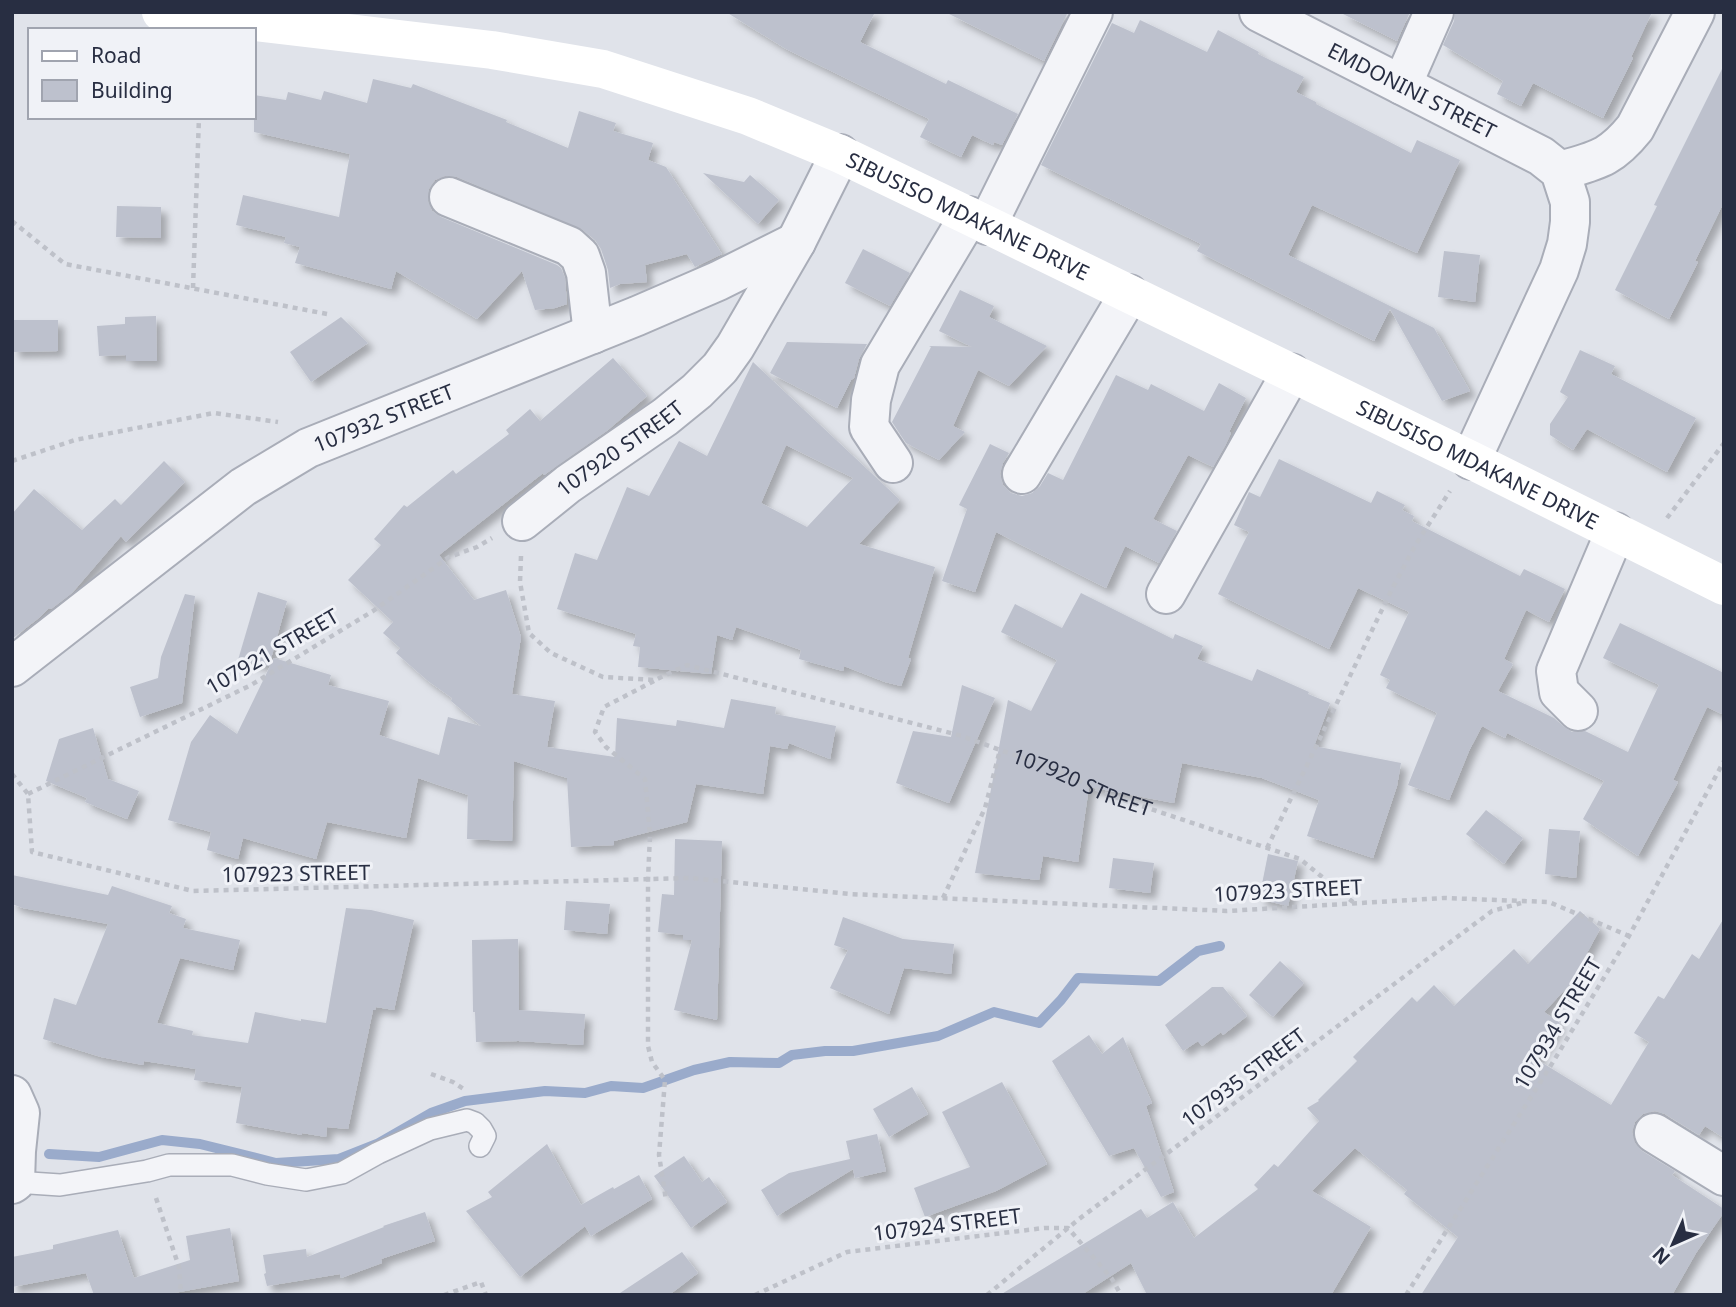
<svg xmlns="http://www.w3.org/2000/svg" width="1736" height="1307" font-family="'Noto Sans',sans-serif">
<defs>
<filter id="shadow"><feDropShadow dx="6" dy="6" stdDeviation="3.5" flood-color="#0004"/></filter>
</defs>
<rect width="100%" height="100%" fill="#e0e3ea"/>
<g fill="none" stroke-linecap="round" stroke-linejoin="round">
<!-- stream -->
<polyline stroke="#9aabcb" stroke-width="10" points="49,1154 99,1157 162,1140 200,1144 276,1163 339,1159 377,1144 431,1113 465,1101 545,1091 585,1093 611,1086 643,1088 694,1070 730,1062 779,1063 792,1055 825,1051 853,1051 938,1036 994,1012 1039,1023 1061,1000 1078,978 1159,981 1198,951 1220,946"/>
</g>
<!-- building -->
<g fill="#bdc1cd" fill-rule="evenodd" filter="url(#shadow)">
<polygon points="726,12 875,12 860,42 946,84 948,80 1018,114 1002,145 994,142 993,145 972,135 961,157 920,137 929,119 786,49"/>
<polygon points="945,12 1068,12 1044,61"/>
<polygon points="1339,12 1410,12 1397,41"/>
<polygon points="1455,12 1652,12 1631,57 1633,58 1603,118 1533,83 1521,106 1497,94 1503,81 1443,45 1454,21"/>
<polygon points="1140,20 1207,52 1218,30 1259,52 1258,54 1304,77 1296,92 1316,102 1316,104 1411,153 1417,140 1460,160 1417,253 1312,205 1288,255 1434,328 1470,391 1442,401 1390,309 1374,341 1197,251 1201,244 1041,165 1112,23 1134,33"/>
<polygon points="1724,65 1724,202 1695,261 1698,262 1669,319 1615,290 1657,206 1654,205"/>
<polygon points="373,79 411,88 413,84 507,120 506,122 568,148 579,111 616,123 613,131 653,143 648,160 666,167 722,254 695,267 687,254 645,265 647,282 620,284 610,288 608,270 601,249 595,240 583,230 457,177 445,176 435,180 429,189 428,201 432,211 441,217 557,265 561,268 565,278 567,304 555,308 535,310 522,271 477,319 396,271 391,289 295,263 300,247 284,243 286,237 236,225 243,195 339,217 350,154 254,132 254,95 286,100 288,92 321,100 324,91 367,103"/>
<polygon points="703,173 744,182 750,175 779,200 758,224"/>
<polygon points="117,206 161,207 161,238 116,237"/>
<polygon points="863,249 910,273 890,306 845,283"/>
<polygon points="1444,251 1480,255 1475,302 1438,297"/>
<polygon points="960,290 994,306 989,317 1047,346 1009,386 978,370 953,426 965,432 939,460 906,443 892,422 931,347 929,346 972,347 939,331"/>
<polygon points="156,316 157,361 126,361 126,355 99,356 97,326 125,324 125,317"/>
<polygon points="341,317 368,343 311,382 290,352"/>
<polygon points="12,320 58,320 58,351 13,352"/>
<polygon points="787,342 867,344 859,359 854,378 851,380 837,408 770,373"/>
<polygon points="1580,350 1615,366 1611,374 1696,418 1667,472 1587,429 1573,450 1550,435 1550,424 1568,397 1560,392"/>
<polygon points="613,358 647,396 608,430 544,475 543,473 439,555 474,600 506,590 521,637 512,694 555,701 547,747 615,757 617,718 676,726 677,720 724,728 731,699 776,707 775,714 836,726 830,759 789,743 787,749 770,746 763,794 696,784 687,822 614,841 614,845 571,847 567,778 514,761 512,841 467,839 468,795 418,778 406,838 327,822 316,859 243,838 238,859 207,850 211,832 168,820 191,742 210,715 237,734 274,658 331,675 328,685 389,701 379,735 439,755 448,717 481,726 451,701 452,698 428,681 396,653 400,648 383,633 393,622 348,580 381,545 374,539 404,505 407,507 453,470 456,474 509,434 506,430 530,409 540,421"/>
<path d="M753,362L900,500L859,544L935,567L908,658L911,659L901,686L885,682L844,666L843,671L799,659L801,650L736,627L732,640L717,635L711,674L638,667L640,647L633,646L636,634L557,609L575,553L597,560L627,487L649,496L679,441L707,456ZM786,445L853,478L807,527L761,503Z"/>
<polygon points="1116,375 1148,390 1151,384 1204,411 1219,383 1246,398 1229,432 1231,433 1225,446 1213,467 1188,455 1153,519 1177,531 1159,563 1125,546 1106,588 996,532 975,592 942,581 967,509 959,505 990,444 1009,453 1003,463 1000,474 1003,485 1011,493 1022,496 1032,493 1040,486 1048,473 1063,480"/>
<polygon points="1279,459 1371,503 1377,491 1405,505 1402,510 1414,516 1412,521 1520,576 1524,569 1565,589 1549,622 1526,610 1504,659 1513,664 1498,691 1554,718 1563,726 1572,732 1585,731 1628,752 1659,685 1603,658 1620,623 1724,673 1724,715 1707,707 1673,780 1678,782 1638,856 1583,819 1604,781 1507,733 1505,738 1482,726 1469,751 1449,800 1408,785 1437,713 1386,688 1390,680 1380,675 1409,612 1358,588 1329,649 1218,594 1249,532 1234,525 1249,492 1260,497"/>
<polygon points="164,461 185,482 126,542 121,536 72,593 51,609 49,608 40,617 12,639 12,514 34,489 82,530 115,499 121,505"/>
<polygon points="258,592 287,601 269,666 238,660"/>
<polygon points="1081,593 1173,639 1175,634 1203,646 1197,659 1252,681 1257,669 1309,692 1308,694 1330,703 1314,746 1401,763 1397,786 1373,858 1307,836 1319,800 1262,778 1182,763 1174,803 1089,787 1078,862 1043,856 1039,880 975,873 1008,700 1031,711 1057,660 1001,632 1015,604 1062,628"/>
<polygon points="185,594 195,596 182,703 140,717 130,687 158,678 161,657"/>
<polygon points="962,685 995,698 949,803 896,783 913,731 951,737"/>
<polygon points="93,728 108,779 139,791 127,819 85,802 87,798 46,781 59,739"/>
<polygon points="1486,810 1523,838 1504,864 1466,834"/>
<polygon points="1549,829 1580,831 1576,878 1545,874"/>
<polygon points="675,839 722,841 717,1020 674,1010 692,940 683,940 683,935 658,932 662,894 674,895"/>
<polygon points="1268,854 1298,861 1288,906 1259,899"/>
<polygon points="1113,858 1154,863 1150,893 1109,888"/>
<polygon points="12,875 108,895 112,886 172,906 169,913 186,919 183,928 240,940 233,970 180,958 157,1023 193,1031 192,1035 248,1043 255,1012 301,1021 301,1019 326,1023 346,908 371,910 414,920 394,1010 376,1007 375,1010 373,1010 348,1129 327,1127 326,1137 302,1133 302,1135 236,1123 242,1087 194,1080 196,1069 144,1061 143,1065 101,1057 43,1039 54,998 76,1005 108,924 23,908 12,904"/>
<polygon points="566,901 610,904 607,934 564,930"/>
<polygon points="1580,911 1600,929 1581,964 1586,967 1544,1012 1560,1023 1536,1059 1611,1105 1649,1042 1634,1033 1658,996 1664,999 1692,954 1699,959 1724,918 1724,1138 1705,1126 1699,1135 1665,1114 1655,1111 1643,1114 1635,1122 1632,1132 1635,1143 1642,1151 1675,1171 1672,1175 1724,1209 1724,1212 1696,1253 1672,1295 1421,1295 1458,1237 1404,1194 1407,1190 1355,1148 1312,1191 1371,1227 1331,1295 1147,1295 1131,1263 1081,1295 1000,1295 1141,1209 1147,1218 1173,1202 1194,1238 1258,1189 1254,1185 1274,1164 1278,1167 1319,1121 1307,1108 1319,1101 1318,1100 1357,1061 1353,1057 1412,997 1417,1002 1434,985 1454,1006 1514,949 1528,964"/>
<polygon points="843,917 903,939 954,944 951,974 904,968 889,1014 830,988 848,950 834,945"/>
<polygon points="518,939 519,1010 585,1014 583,1045 518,1041 476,1042 475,1012 473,1012 472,940"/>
<polygon points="1280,961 1304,983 1273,1017 1249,995"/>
<polygon points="1212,987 1223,987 1247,1016 1223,1035 1221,1032 1202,1046 1198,1041 1183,1051 1165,1025"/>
<polygon points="1089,1035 1102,1054 1123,1037 1152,1103 1146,1106 1174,1192 1161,1197 1134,1148 1109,1156 1052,1061"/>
<polygon points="1002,1082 1047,1164 996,1191 925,1217 914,1188 970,1167 942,1112"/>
<polygon points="912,1087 928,1114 889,1137 873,1109"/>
<polygon points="877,1134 886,1171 855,1178 853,1169 777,1216 761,1190 789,1173 850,1159 846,1141"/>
<polygon points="547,1144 581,1205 613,1187 614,1189 639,1175 652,1199 591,1236 585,1226 520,1277 466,1211 492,1197 488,1192"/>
<polygon points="684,1156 702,1182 709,1177 727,1202 691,1228 654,1176"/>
<polygon points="425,1212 435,1241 381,1259 382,1263 341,1278 340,1274 267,1286 264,1274 266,1273 263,1255 306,1249 307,1257 384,1227 383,1226"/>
<polygon points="230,1228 239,1281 163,1295 94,1295 86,1273 12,1287 12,1257 53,1249 53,1245 118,1230 134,1278 190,1260 186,1236"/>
<polygon points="682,1252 698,1273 669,1295 617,1295"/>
</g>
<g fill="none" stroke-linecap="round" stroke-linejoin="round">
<!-- lane casing -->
<g stroke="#a9adb8" stroke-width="24">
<polyline id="lane" points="15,1182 60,1185 147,1171 169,1165 232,1165 267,1174 306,1180 342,1173 378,1153 430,1129 467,1120 475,1123 481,1129 485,1136 480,1146"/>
</g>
<!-- street casing -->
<g stroke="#a9adb8" stroke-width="42">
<g id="street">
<path id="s2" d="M1259,12L1541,156L1560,171L1570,202V222L1567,244L1559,270L1471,460"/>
<polyline points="1402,85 1434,12"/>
<path d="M1560,171C1597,160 1610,159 1635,128L1695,12"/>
<polyline points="449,197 569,246 580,256 586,273 593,334"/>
<polyline points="987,225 1093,12"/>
<polyline points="893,463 869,427 871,400 880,365 969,216"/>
<polyline points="1022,474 1129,294"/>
<path id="s3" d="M522,521L568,484L665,417L697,391L720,368L735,347L796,242L840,154"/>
<polyline points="1166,594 1291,373"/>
<path id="s4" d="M12,667L243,487L308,448L637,316L718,281L796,242"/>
<polyline points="1578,711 1559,692 1556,671 1615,532"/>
<polyline points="12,1095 20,1113 16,1151 15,1182 12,1184"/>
<polyline points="1654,1133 1724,1176"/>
</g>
</g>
<!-- path -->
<g stroke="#bec1c9" stroke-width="4.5" stroke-dasharray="5 5" stroke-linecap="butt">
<polyline points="12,221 65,264 327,314"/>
<polyline points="193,288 199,117"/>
<polyline points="12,461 75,440 214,413 278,422"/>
<polyline points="1667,518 1724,443"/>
<path id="s1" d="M521,556L520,582L529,633L551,653L603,677L655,680L687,665L962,736L1000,750L1052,768L1109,795L1300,859L1353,902"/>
<polyline points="654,681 604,707 595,732 606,747 645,779 650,835 648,880 648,1046 652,1062 665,1080 659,1155 666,1200"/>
<polyline points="12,774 28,794 32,852 193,891 691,878 849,894 1227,911 1444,898 1549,902 1629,936"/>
<polyline points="28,794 251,685 373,611 449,557 477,547 492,538"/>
<polyline points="1267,848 1391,591 1416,544 1450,491"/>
<polyline points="943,898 985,808 1000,750"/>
<polyline points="431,1074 453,1082 465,1090"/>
<polyline points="156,1198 179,1267 181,1295"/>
<polyline points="444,1295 481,1282 486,1295"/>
<polyline points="755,1295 847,1252 1044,1228 1068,1228 1112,1279 1121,1295"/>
<polyline points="987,1295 1079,1219 1492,911 1521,903"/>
<polyline points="1406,1295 1553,1062 1629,936 1724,761"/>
</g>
<!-- lane -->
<use href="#lane" stroke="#f3f4f8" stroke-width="21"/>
<!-- street -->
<use href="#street" stroke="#f3f4f8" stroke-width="38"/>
<!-- secondary -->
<path stroke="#fff" stroke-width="38" id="s5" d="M161,12L204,16L492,50L603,69L748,116L840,154L969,216L1471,460L1724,586"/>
</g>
<g text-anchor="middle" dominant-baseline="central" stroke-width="6" stroke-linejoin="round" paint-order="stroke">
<!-- street labels -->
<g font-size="21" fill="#282e42" stroke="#f0f2f7">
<text stroke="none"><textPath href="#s2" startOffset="172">EMDONINI STREET</textPath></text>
<text stroke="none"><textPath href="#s5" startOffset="840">SIBUSISO MDAKANE DRIVE</textPath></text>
<text stroke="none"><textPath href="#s4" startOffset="450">107932 STREET</textPath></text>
<text stroke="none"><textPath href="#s3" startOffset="122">107920 STREET</textPath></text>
<text stroke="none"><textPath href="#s5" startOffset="1407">SIBUSISO MDAKANE DRIVE</textPath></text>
<text transform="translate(272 651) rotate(-30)">107921 STREET</text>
<text stroke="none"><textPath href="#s1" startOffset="665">107920 STREET</textPath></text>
<text transform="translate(296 873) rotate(-1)">107923 STREET</text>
<text transform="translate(1288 890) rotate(-3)">107923 STREET</text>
<text transform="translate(1557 1023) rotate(-59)">107934 STREET</text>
<text transform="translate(1243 1077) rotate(-37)">107935 STREET</text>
<text transform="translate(947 1224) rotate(-7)">107924 STREET</text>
</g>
</g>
<!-- border -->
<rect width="1736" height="1307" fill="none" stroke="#282e42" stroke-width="28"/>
<!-- legend -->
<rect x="28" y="28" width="228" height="91" fill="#f0f2f7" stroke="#a0a4af" stroke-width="2"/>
<rect x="42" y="51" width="35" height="10" fill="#ffffff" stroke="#a0a4af" stroke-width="2"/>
<text x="91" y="63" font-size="21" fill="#282e42">Road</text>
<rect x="42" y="80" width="35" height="21" fill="#bdc1cd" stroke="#a0a4af" stroke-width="2"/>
<text x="91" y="98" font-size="21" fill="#282e42">Building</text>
<!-- north arrow -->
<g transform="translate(1673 1244) rotate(225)" stroke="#f0f2f7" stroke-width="5" paint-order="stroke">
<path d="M0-5L12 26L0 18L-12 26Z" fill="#282e42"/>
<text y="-10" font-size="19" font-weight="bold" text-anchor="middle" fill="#282e42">N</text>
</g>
</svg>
